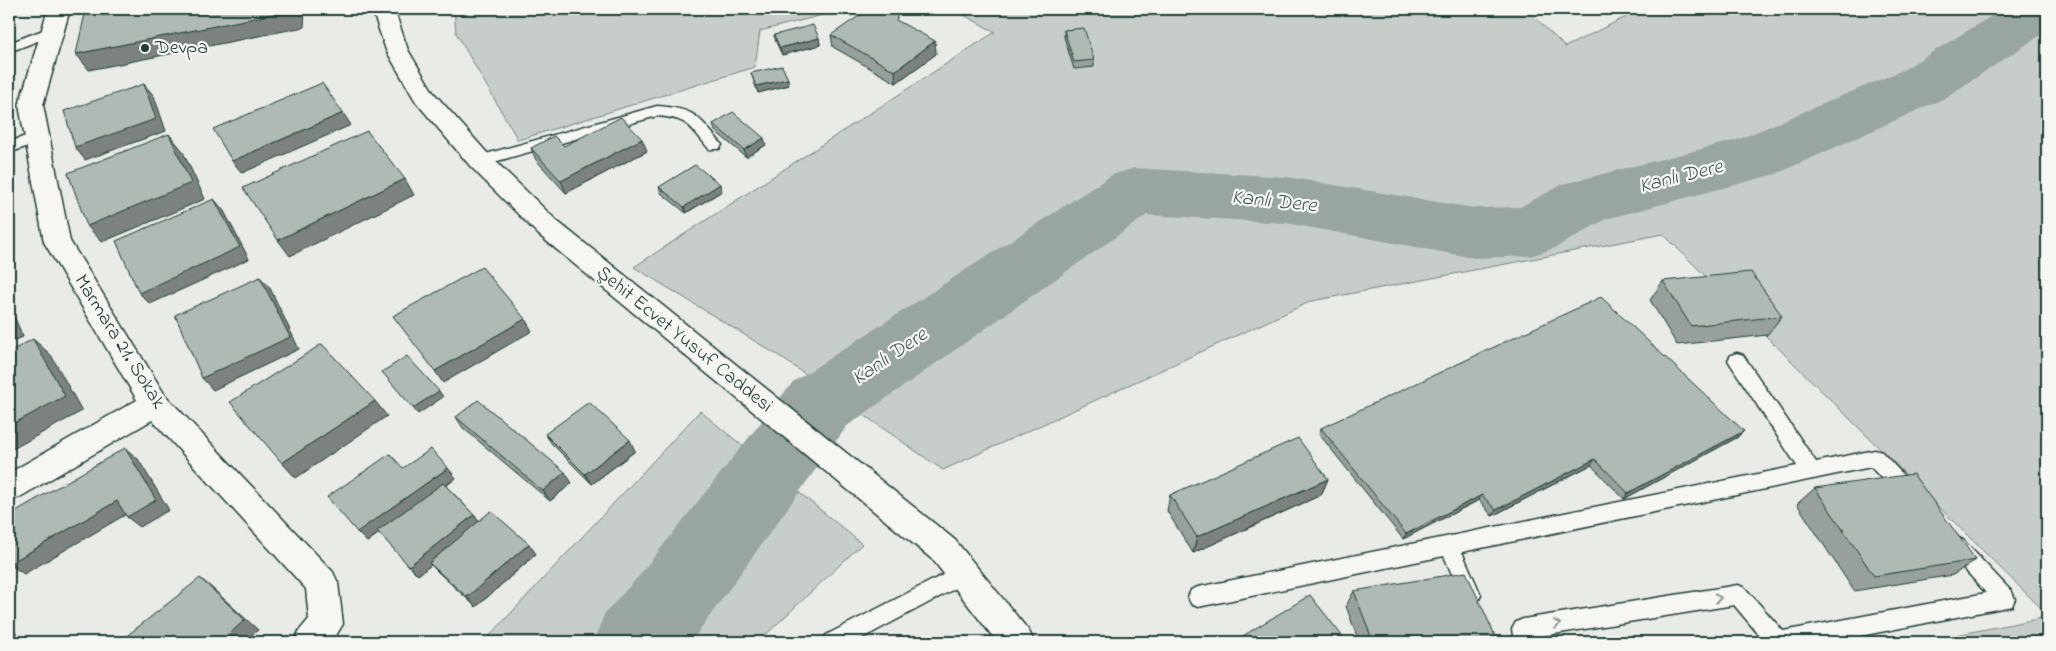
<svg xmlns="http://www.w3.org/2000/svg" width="2056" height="651" font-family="'Indie Flower',sans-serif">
<rect width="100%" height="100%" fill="#e9ebe7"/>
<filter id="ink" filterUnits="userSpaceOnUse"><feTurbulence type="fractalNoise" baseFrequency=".02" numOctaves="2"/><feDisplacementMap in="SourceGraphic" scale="10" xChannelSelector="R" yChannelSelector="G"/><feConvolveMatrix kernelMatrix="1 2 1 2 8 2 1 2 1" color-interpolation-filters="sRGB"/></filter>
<g filter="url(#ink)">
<!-- green -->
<g fill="#c7cec9" stroke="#73867e">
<polygon points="454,9 846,9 760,31 755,67 518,140 456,33"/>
<polygon points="953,9 1526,9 1565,47 1642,9 2047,9 2047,614 1663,234 1312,301 943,470 779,356 634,267 995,32"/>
<polygon points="700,411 862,544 758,642 484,642"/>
<polygon points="2047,617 2047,642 1921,642"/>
</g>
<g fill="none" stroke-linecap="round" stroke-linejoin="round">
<!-- river -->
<polygon fill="#99a6a0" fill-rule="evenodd" points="2003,9 2047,9 2047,31 1945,98 1776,174 1606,219 1555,248 1531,256 1474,258 1286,223 1147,215 847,426 691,642 593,642 605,613 638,577 793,382 1112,175 1135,168 1286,177 1474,208 1520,207 1563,184 1737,140 1903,70"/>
<!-- lane casing -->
<g stroke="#1f3d34" stroke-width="3">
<g id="lane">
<polygon points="51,27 58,31 56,34 9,52 9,43"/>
<path d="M657,106C694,109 696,114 719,141L722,145L719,149H709C689,125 689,119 657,116L480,166L475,165L472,161L475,157Z"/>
<polygon points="37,132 42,133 45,137 42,141 9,153 9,142"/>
<polygon points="1737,353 1743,355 1816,462 1875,450 1882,452 1915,488 1918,494 1915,500 1908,503 1901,500 1871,467 1462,552 1481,595 1478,602 1471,605 1464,602 1444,556 1198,607 1191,604 1188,597 1191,590 1198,587 1797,466 1731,365 1728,360 1731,355"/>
<polygon points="1956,537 1963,540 2012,592 2015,599 2012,606 1830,642 1765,642 1734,605 1535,637 1536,642 1514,642 1512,629 1516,622 1523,619 1738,585 1745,588 1783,631 1986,593 1949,552 1946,546 1949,540"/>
<polygon points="964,564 971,566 974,573 971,580 855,642 823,642 826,635"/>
</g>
</g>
<!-- street casing -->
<g stroke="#1f3d34" stroke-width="3">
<polygon id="street" points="48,9 70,9 43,105 70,241 165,395 333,572 338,583 343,624 332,642 294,642 299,631 309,619 306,589 152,420 20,497 9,501 9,473 137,400 44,242 19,105"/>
</g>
<!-- secondary casing -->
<g stroke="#1f3d34" stroke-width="3">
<polygon id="secondary" points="372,9 394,9 408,50 433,92 489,155 557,221 955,540 1029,631 1034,642 997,642 933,560 539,235 471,167 416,102 386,50"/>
</g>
<!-- lane -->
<use href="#lane" fill="#f6f6f2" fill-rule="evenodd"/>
<!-- street -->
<use href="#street" fill="#f6f6f2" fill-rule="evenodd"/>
<!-- secondary -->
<use href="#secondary" fill="#f6f6f2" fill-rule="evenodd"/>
</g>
<!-- wall -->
<g fill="#97a09c" stroke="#1f3d34">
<polygon points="898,22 936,54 896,83 833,47 831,35"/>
<polygon points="1064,30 1094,60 1094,67 1074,69 1064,37"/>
<polygon points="774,35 819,38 820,45 782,55 776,42"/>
<polygon points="751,73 789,85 758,93"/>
<polygon points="713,124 766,145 746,157 715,131"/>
<polygon points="564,146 647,151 566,193 536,160 531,148"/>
<polygon points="659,187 722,191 686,213 661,193"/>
<polygon points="1663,281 1782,316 1767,335 1677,345 1650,300"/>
<polygon points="456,417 572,483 550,501 463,428"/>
<polygon points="1321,428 1744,431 1738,437 1624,499 1591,465 1492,516 1479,500 1403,539 1319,434"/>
<polygon points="545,434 635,451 592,484 552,444"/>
<polygon points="403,468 456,478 446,486 474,515 479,521 536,554 476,607 439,573 431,565 418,575 379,533 367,542 357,532"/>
<polygon points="1328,479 1321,495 1193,553 1167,511 1170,495"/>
<polygon points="1815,488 1976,560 1953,575 1854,591 1797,504"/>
<polygon points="1354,591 1498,642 1359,642 1346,606"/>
</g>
<!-- shaded-wall -->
<g fill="#7b827f" stroke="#1f3d34">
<polygon points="9,9 17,9 9,26"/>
<polygon points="294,9 305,9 304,27 89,70 76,54"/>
<polygon points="819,38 820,45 782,55 780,48"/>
<polygon points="935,41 936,54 896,83 895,71"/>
<polygon points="788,79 789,85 758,93 756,86"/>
<polygon points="144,84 154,96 166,131 85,160 75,147"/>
<polygon points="343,113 351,125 242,173 232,161"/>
<polygon points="169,134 182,150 205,199 102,242 87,226"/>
<polygon points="764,138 766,145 746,157 744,150"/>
<polygon points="642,139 647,151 566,193 561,181"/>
<polygon points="405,179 414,195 290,256 278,240"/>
<polygon points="720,184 722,191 686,213 684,207"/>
<polygon points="214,199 224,211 249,259 150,304 139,293"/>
<polygon points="260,277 270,288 299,349 213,390 202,378"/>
<polygon points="9,304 23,337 9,343"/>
<polygon points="525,319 532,331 443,383 435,371"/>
<polygon points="33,339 51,355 82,411 9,451 9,426"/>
<polygon points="439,391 443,397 418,414 413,408"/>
<polygon points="375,401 387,416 296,478 282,463"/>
<polygon points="1744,431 1738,437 1624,499 1628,493"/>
<polygon points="630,440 635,451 592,484 585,474"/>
<polygon points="125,448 138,459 169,510 140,527 127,517"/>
<polygon points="1595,459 1591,465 1492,516 1496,510"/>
<polygon points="448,468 456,478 367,542 357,532"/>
<polygon points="565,472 572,483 550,501 543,491"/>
<polygon points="1328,479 1321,495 1193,553 1197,537"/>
<polygon points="1482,495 1479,500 1403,539 1406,534"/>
<polygon points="117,501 130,512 24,574 9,564"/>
<polygon points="474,515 482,525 418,575 409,566"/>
<polygon points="529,544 536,554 476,607 467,597"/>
<polygon points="200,578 212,588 258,630 243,642 220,642"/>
<polygon points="9,621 18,636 9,642"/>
</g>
<!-- building -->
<g fill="#b0bab5" stroke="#1f3d34">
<polygon points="86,9 294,9 294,10 76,54"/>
<polygon points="869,9 886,9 898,15 896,20 935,41 895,71 831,35"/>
<polygon points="813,25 819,38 780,48 774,35"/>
<polygon points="1084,28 1094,60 1074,62 1064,30"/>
<polygon points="782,66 788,79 756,86 751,73"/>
<polygon points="322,83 343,113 232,161 213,129"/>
<polygon points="144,84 156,119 75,147 64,111"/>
<polygon points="733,112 764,138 744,150 713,124"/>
<polygon points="621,117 642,139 561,181 531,148 554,136 564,146"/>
<polygon points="367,131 405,179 278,240 243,188"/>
<polygon points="169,134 191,183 87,226 68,173"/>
<polygon points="695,165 720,184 684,207 659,187"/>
<polygon points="214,199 240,247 139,293 116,241"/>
<polygon points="482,267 525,319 435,371 393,316"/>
<polygon points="1751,272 1782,316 1691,326 1663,281"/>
<polygon points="260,277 290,337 202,378 175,315"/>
<polygon points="1601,297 1744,431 1628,493 1595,459 1496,510 1482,495 1406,534 1321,428"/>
<polygon points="33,339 65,396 9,426 9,352"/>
<polygon points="322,344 375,401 282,463 230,402"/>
<polygon points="407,356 439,391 413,408 382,372"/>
<polygon points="478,400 565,472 543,491 456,417"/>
<polygon points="589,402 630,440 585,474 545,434"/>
<polygon points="1298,438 1328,479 1197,537 1170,495"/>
<polygon points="125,448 156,500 127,517 117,501 9,564 9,515"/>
<polygon points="431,449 448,468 357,532 327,497 390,454 403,468"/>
<polygon points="1913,474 1976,560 1874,576 1815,488"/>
<polygon points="443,483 474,515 409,566 377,531"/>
<polygon points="491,511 529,544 467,597 429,563"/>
<polygon points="1466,572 1498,642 1373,642 1354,591"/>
<polygon points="200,578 245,620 220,642 119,642"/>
<polygon points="1310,595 1347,642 1233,642"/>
</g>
<!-- one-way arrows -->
<defs><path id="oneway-chevron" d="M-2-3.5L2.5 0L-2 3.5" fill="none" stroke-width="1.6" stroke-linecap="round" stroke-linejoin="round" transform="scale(1.25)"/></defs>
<g stroke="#8a9a93">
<use href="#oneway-chevron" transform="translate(1718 598) rotate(-9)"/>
<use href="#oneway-chevron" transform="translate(1557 624) rotate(-9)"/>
</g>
</g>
<!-- markers -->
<circle fill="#1f3d34" stroke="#f6f6f2" stroke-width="2" cx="145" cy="48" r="5"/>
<g text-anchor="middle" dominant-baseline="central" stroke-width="4.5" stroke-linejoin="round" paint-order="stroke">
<!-- poi labels -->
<g font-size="20" fill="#1f3d34" stroke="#f6f6f2" text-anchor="start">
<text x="155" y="48">Devpa</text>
</g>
<!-- street labels -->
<g font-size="20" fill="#1f3d34" stroke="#f6f6f2">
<text transform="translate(684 340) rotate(39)">Şehit Ecvet Yusuf Caddesi</text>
<text transform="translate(119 342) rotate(58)">Marmara 21. Sokak</text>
</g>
<!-- water labels -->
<g font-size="21" font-style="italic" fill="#445c54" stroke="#f6f6f2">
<text transform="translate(1681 177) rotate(-14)">Kanlı Dere</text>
<text transform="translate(1274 202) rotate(6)">Kanlı Dere</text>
<text transform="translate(890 357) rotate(-34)">Kanlı Dere</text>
</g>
</g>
<!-- margin -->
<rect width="2056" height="651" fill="none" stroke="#f6f6f2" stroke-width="30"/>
<rect x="15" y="15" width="2026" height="621" fill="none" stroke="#1f3d34" stroke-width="2" filter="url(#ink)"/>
</svg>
